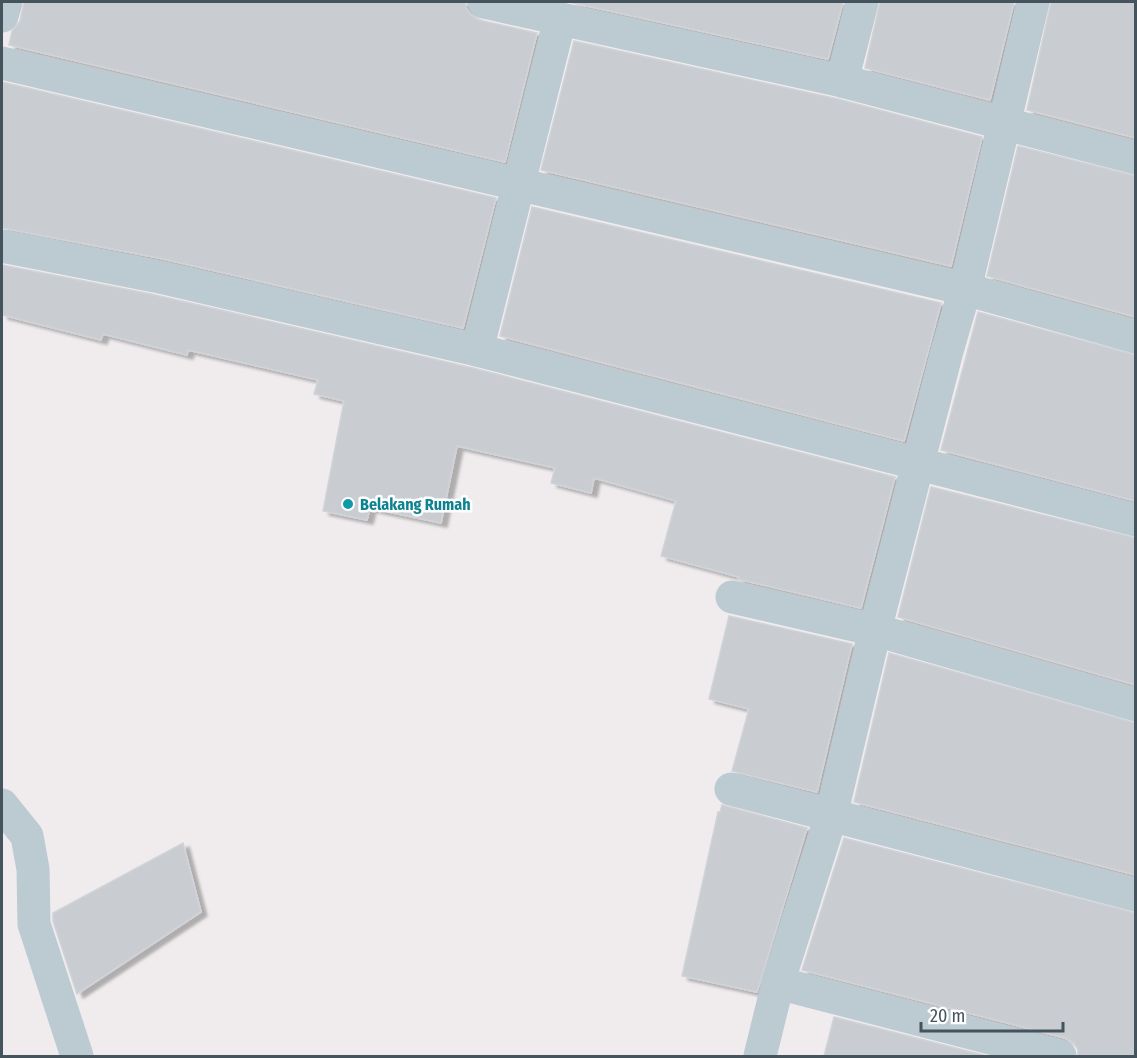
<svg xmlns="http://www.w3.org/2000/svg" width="1137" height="1058" font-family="'Fira Sans Condensed',sans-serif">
<defs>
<filter id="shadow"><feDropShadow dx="6" dy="4" stdDeviation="1.5" flood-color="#0004"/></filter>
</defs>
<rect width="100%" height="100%" fill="#f0eced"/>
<!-- building -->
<g fill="#c9cdd2" stroke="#d0d4d9" stroke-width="1.5" filter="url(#shadow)">
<polygon points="24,2 466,2 466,8 471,15 479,20 537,33 505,162 9,45 12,31 20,21"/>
<polygon points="569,2 843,2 828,59"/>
<polygon points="880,2 1014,2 990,100 865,68"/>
<polygon points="1051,2 1136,2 1136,138 1027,110"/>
<polygon points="574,41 838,99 982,137 951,266 541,170"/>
<polygon points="2,82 496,198 463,328 159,258 2,228"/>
<polygon points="1018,146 1136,176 1136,317 987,276"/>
<polygon points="532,207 941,303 904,441 500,336"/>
<polygon points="2,265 151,294 473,368 895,477 861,608 738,579 739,577 661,556 676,501 594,478 591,493 551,483 555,468 457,446 441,523 370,508 367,520 323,511 344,401 314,394 318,380 188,350 187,355 103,334 101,340 2,315"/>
<polygon points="978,312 1136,355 1136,501 941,450"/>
<polygon points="931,487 1136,538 1136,685 898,617"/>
<polygon points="729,616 852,644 817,792 732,771 749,709 709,699"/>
<polygon points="889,653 1136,723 1136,875 854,802"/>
<polygon points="722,805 807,828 757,992 682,976 718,812 720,812"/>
<polygon points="844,838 1136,913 1136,1056 1078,1056 1078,1050 1074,1043 1065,1038 802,970"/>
<polygon points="183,843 201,912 77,994 53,921 53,913"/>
<polygon points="834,1017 987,1056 824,1056"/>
</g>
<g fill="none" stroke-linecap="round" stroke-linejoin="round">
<!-- minor -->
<g stroke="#bccad1" stroke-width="33">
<polyline points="484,2 842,81 1136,158"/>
<polyline points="2,16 6,2"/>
<polyline points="2,63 965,289 1136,337"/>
<polyline points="842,81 862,2"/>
<polyline points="2,246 155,276 477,350 1136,520"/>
<polyline points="477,350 560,19"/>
<polyline points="732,597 875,630 1136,705"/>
<polyline points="731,789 1136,895"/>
<polyline points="2,805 27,836 33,869 34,924 77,1056"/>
<polyline points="778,983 1060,1056"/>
<polyline points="760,1056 778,983 831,816 875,630 947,351 965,289 1033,2"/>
</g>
</g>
<!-- markers -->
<circle fill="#0f9aa8" stroke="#fff" stroke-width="2" cx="348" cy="504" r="6"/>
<g text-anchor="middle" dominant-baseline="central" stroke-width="5" stroke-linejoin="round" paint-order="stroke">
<!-- culture labels -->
<g font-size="16" font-weight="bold" fill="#0d838f" stroke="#fff" text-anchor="start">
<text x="360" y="504">Belakang Rumah</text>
</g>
</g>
<!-- border -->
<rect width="1137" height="1058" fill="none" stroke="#44535c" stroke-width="6"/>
<!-- scale -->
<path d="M921 1022v9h142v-9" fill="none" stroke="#44535c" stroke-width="3"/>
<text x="930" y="1022" font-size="18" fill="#44535c" stroke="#ffffff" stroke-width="4.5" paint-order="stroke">20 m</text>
</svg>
